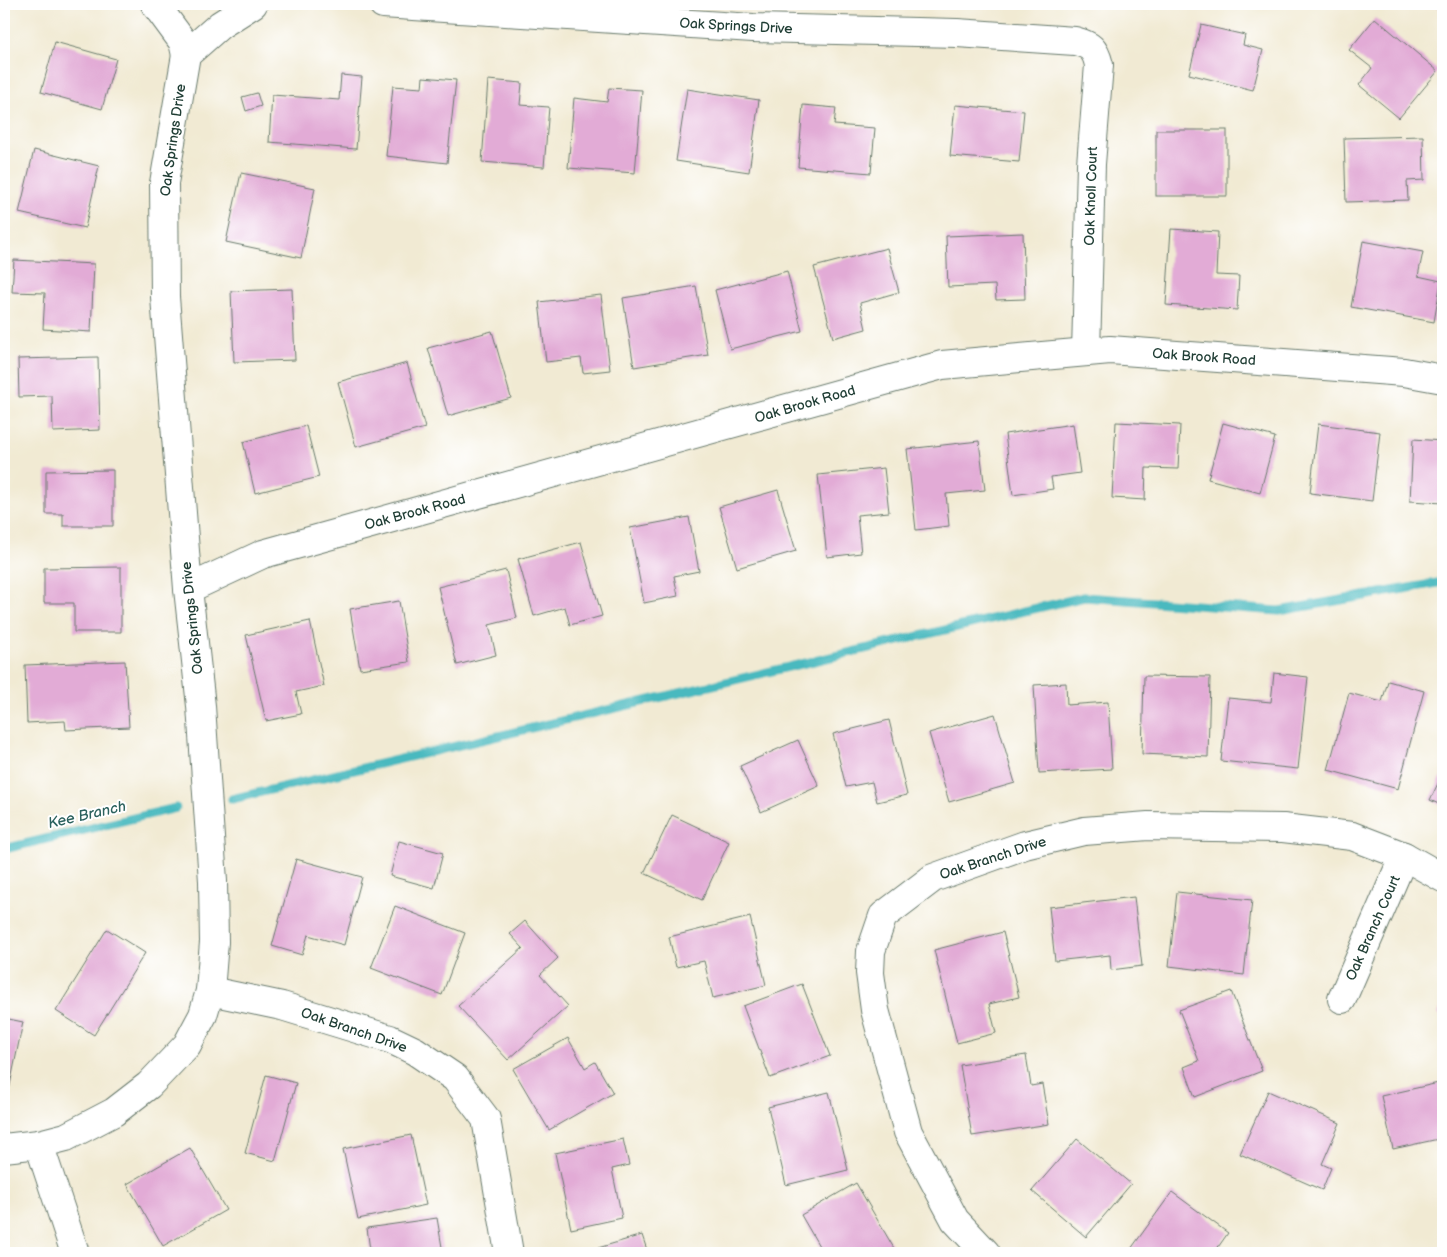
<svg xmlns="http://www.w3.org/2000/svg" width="1447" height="1257" font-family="'Balsamiq Sans',sans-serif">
<rect width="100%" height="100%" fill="#fff"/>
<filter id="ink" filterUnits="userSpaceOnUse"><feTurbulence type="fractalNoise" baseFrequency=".02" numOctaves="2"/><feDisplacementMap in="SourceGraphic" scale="10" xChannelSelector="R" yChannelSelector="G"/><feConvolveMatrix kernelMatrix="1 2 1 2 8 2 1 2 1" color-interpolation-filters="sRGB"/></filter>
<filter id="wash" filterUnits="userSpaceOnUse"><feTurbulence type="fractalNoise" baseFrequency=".0096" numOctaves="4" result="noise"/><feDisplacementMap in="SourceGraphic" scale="20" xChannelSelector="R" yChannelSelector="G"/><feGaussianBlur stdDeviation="1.12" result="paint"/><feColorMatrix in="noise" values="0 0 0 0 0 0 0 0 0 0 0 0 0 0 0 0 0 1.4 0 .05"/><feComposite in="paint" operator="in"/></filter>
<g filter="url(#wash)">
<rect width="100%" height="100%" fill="#f1ead3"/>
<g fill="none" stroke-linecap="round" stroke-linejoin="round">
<!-- stream -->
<g stroke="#4ab9bf" stroke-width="9">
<polyline points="232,799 1084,597 1279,611 1443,582"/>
<polyline points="4,849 176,808"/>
</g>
</g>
<g id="blocks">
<!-- building -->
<g fill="#e2abd6">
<polygon points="1434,4 1443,4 1443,12"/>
<polygon points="1375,18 1438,71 1399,118 1359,85 1372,68 1349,50"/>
<polygon points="1201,25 1245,35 1243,45 1263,50 1253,90 1189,74"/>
<polygon points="55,42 116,59 102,109 41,92"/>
<polygon points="341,75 362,77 356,149 269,142 272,95 339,100"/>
<polygon points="423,77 456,80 447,163 386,156 393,86 422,88"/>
<polygon points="488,80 522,83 520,105 549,107 544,167 482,162"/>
<polygon points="609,88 642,90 635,173 568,168 574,98 607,102"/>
<polygon points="687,89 759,100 749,172 676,161"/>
<polygon points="257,93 261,106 246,111 242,97"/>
<polygon points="803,105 836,108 834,125 875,128 871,173 798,167"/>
<polygon points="955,105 1024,111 1019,162 950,156"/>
<rect x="1156" y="130" width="71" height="66"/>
<polygon points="1423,136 1424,180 1407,181 1408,200 1346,202 1344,138"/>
<polygon points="34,150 99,166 85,228 19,213"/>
<polygon points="241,173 315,188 301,258 226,242"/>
<polygon points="1171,229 1218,232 1216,275 1239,276 1237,310 1166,305"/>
<polygon points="1023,233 1025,299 996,300 995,285 948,287 946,236"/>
<polygon points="1363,241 1423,252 1418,276 1441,281 1434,322 1351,307"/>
<polygon points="887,248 899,292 860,303 866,329 833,338 814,267"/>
<polygon points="14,260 94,264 91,332 43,329 45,293 12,292"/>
<polygon points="787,271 802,331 730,349 715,290"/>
<polygon points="696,286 708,355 634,367 623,298"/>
<polygon points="292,289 295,360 234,362 231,291"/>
<polygon points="601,295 610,370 583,373 581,358 546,362 539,302"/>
<polygon points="492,331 511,398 448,416 428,348"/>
<polygon points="98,357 100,430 53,432 52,396 19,397 18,359"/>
<polygon points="407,363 425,428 356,447 338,382"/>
<polygon points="1116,422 1180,425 1178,469 1146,468 1145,500 1112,498"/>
<polygon points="1223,423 1275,437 1260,493 1208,479"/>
<polygon points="1073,424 1080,473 1051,477 1053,489 1013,495 1005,434"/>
<polygon points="1318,424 1380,432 1372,501 1310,493"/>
<polygon points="306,426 319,477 255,493 243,442"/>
<polygon points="1413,439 1443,441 1443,503 1410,501"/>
<polygon points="979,441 985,490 946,494 949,526 916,530 907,449"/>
<polygon points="884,468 889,512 857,515 861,553 827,557 818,475"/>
<polygon points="113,470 113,526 63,526 63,514 46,514 46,471"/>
<polygon points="778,490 796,551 737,568 719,507"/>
<polygon points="689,517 699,571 674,576 678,596 644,603 630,528"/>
<polygon points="581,542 602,616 570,625 565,607 534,616 518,559"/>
<polygon points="121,567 121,632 74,632 74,603 44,603 44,568"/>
<polygon points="506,570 517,618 489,625 496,655 457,665 438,587"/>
<polygon points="399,601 409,662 360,669 350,609"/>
<polygon points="310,621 324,686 296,692 301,714 266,721 246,635"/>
<polygon points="125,661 129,727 66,730 65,721 27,723 25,665"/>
<polygon points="1274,673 1308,677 1298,769 1221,761 1228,698 1271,702"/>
<polygon points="1144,676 1210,677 1208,757 1142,754"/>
<polygon points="1388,681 1424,691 1398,789 1328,770 1349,693 1382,702"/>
<polygon points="1066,683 1067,705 1108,702 1112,769 1039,773 1034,685"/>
<polygon points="995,714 1015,783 949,802 929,733"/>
<polygon points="889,720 907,795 877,802 872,782 846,787 833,734"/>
<polygon points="798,740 819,786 761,812 740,766"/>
<polygon points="1443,773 1443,806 1430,800"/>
<polygon points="672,815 729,842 702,900 644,873"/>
<polygon points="399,841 443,853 434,888 390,876"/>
<polygon points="296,859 362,877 344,945 308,935 302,955 272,946"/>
<polygon points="1177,892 1252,900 1244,975 1169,966"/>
<polygon points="1134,897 1142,966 1111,970 1110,955 1055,961 1049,907"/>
<polygon points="395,906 465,933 442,995 371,968"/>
<polygon points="750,917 766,985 713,998 704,961 676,967 669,937"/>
<polygon points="525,921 558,958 540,975 568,1006 508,1060 458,1006 523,948 510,934"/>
<polygon points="107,929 145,953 94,1035 56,1011"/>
<polygon points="1003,932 1019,997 989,1004 996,1033 957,1043 934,950"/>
<polygon points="802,984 830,1056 770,1078 743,1006"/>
<polygon points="1231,991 1262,1071 1195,1097 1184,1067 1199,1061 1179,1010"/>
<polygon points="1443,1003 1443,1017 1438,1014"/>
<polygon points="4,1018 23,1022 9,1090 4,1089"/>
<polygon points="568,1038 585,1068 595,1062 613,1093 549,1130 513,1069"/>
<polygon points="1026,1055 1031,1086 1042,1084 1049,1124 972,1136 960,1065"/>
<polygon points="266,1075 296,1083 275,1161 245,1153"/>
<polygon points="1443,1082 1443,1138 1393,1149 1381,1096"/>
<polygon points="1268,1091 1340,1123 1322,1164 1331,1168 1322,1190 1240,1154"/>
<polygon points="829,1092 848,1170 786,1185 768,1107"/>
<polygon points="411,1135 426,1205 358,1219 343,1149"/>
<polygon points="623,1139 629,1165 612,1169 622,1218 571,1229 555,1153"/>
<polygon points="1077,1139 1131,1184 1086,1237 1032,1191"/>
<polygon points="190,1148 226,1210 163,1246 127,1184"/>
<polygon points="856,1183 895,1250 889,1253 823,1253 801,1215"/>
<polygon points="1172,1192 1228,1233 1214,1253 1128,1253"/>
<polygon points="437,1218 443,1253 358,1253 358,1252 370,1250 367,1228"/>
<polygon points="642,1235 648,1253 599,1253 598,1248"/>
</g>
</g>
</g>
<g filter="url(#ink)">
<use href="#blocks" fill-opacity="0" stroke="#687a6c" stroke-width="1"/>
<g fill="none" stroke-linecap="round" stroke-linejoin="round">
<!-- street casing -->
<g stroke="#687a6c" stroke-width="30">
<g id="street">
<polyline points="155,4 183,42 186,55"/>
<path d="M383,4L753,28L957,33L1075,41C1090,45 1095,48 1099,65L1091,164L1086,352"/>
<polyline points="188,589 263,554 942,365 1110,350 1404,372 1443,379"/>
<polyline points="210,991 282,1006 390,1039 415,1051 455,1078 486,1119 509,1253"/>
<polyline points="1342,999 1404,856"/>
<polyline points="39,1144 75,1253"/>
<polyline points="4,1148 39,1144 66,1137 114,1112 149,1085 187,1045 203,1015 210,991 214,942 213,881 201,706 188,589 165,297 164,183 186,55 220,25 253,4"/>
<polyline points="986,1253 955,1220 908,1132 875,1010 870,973 871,951 883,916 933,878 1025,845 1084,831 1148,826 1283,828 1352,836 1404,856 1443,878"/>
</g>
</g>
<!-- street -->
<use href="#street" stroke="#fff" stroke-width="28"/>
</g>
</g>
<g text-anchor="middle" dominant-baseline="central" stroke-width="4" stroke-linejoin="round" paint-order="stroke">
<!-- street labels -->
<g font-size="14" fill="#1f3d34" stroke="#fff">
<text transform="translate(736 26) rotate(3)">Oak Springs Drive</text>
<text transform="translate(173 140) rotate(-82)">Oak Springs Drive</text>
<text transform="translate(1091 196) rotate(-88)">Oak Knoll Court</text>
<text transform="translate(1204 357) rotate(4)">Oak Brook Road</text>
<text transform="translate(805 404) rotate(-16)">Oak Brook Road</text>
<text transform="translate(415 512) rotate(-15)">Oak Brook Road</text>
<text transform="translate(192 618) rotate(-96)">Oak Springs Drive</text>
<text transform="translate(993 858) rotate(-18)">Oak Branch Drive</text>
<text transform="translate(1373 928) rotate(-66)">Oak Branch Court</text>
<text transform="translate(354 1030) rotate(19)">Oak Branch Drive</text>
</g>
<!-- water labels -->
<g font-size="15" font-style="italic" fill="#2c625e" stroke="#fff">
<text transform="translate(87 815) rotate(-13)">Kee Branch</text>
</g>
</g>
<!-- margin -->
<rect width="1447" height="1257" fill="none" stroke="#fff" stroke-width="20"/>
</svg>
